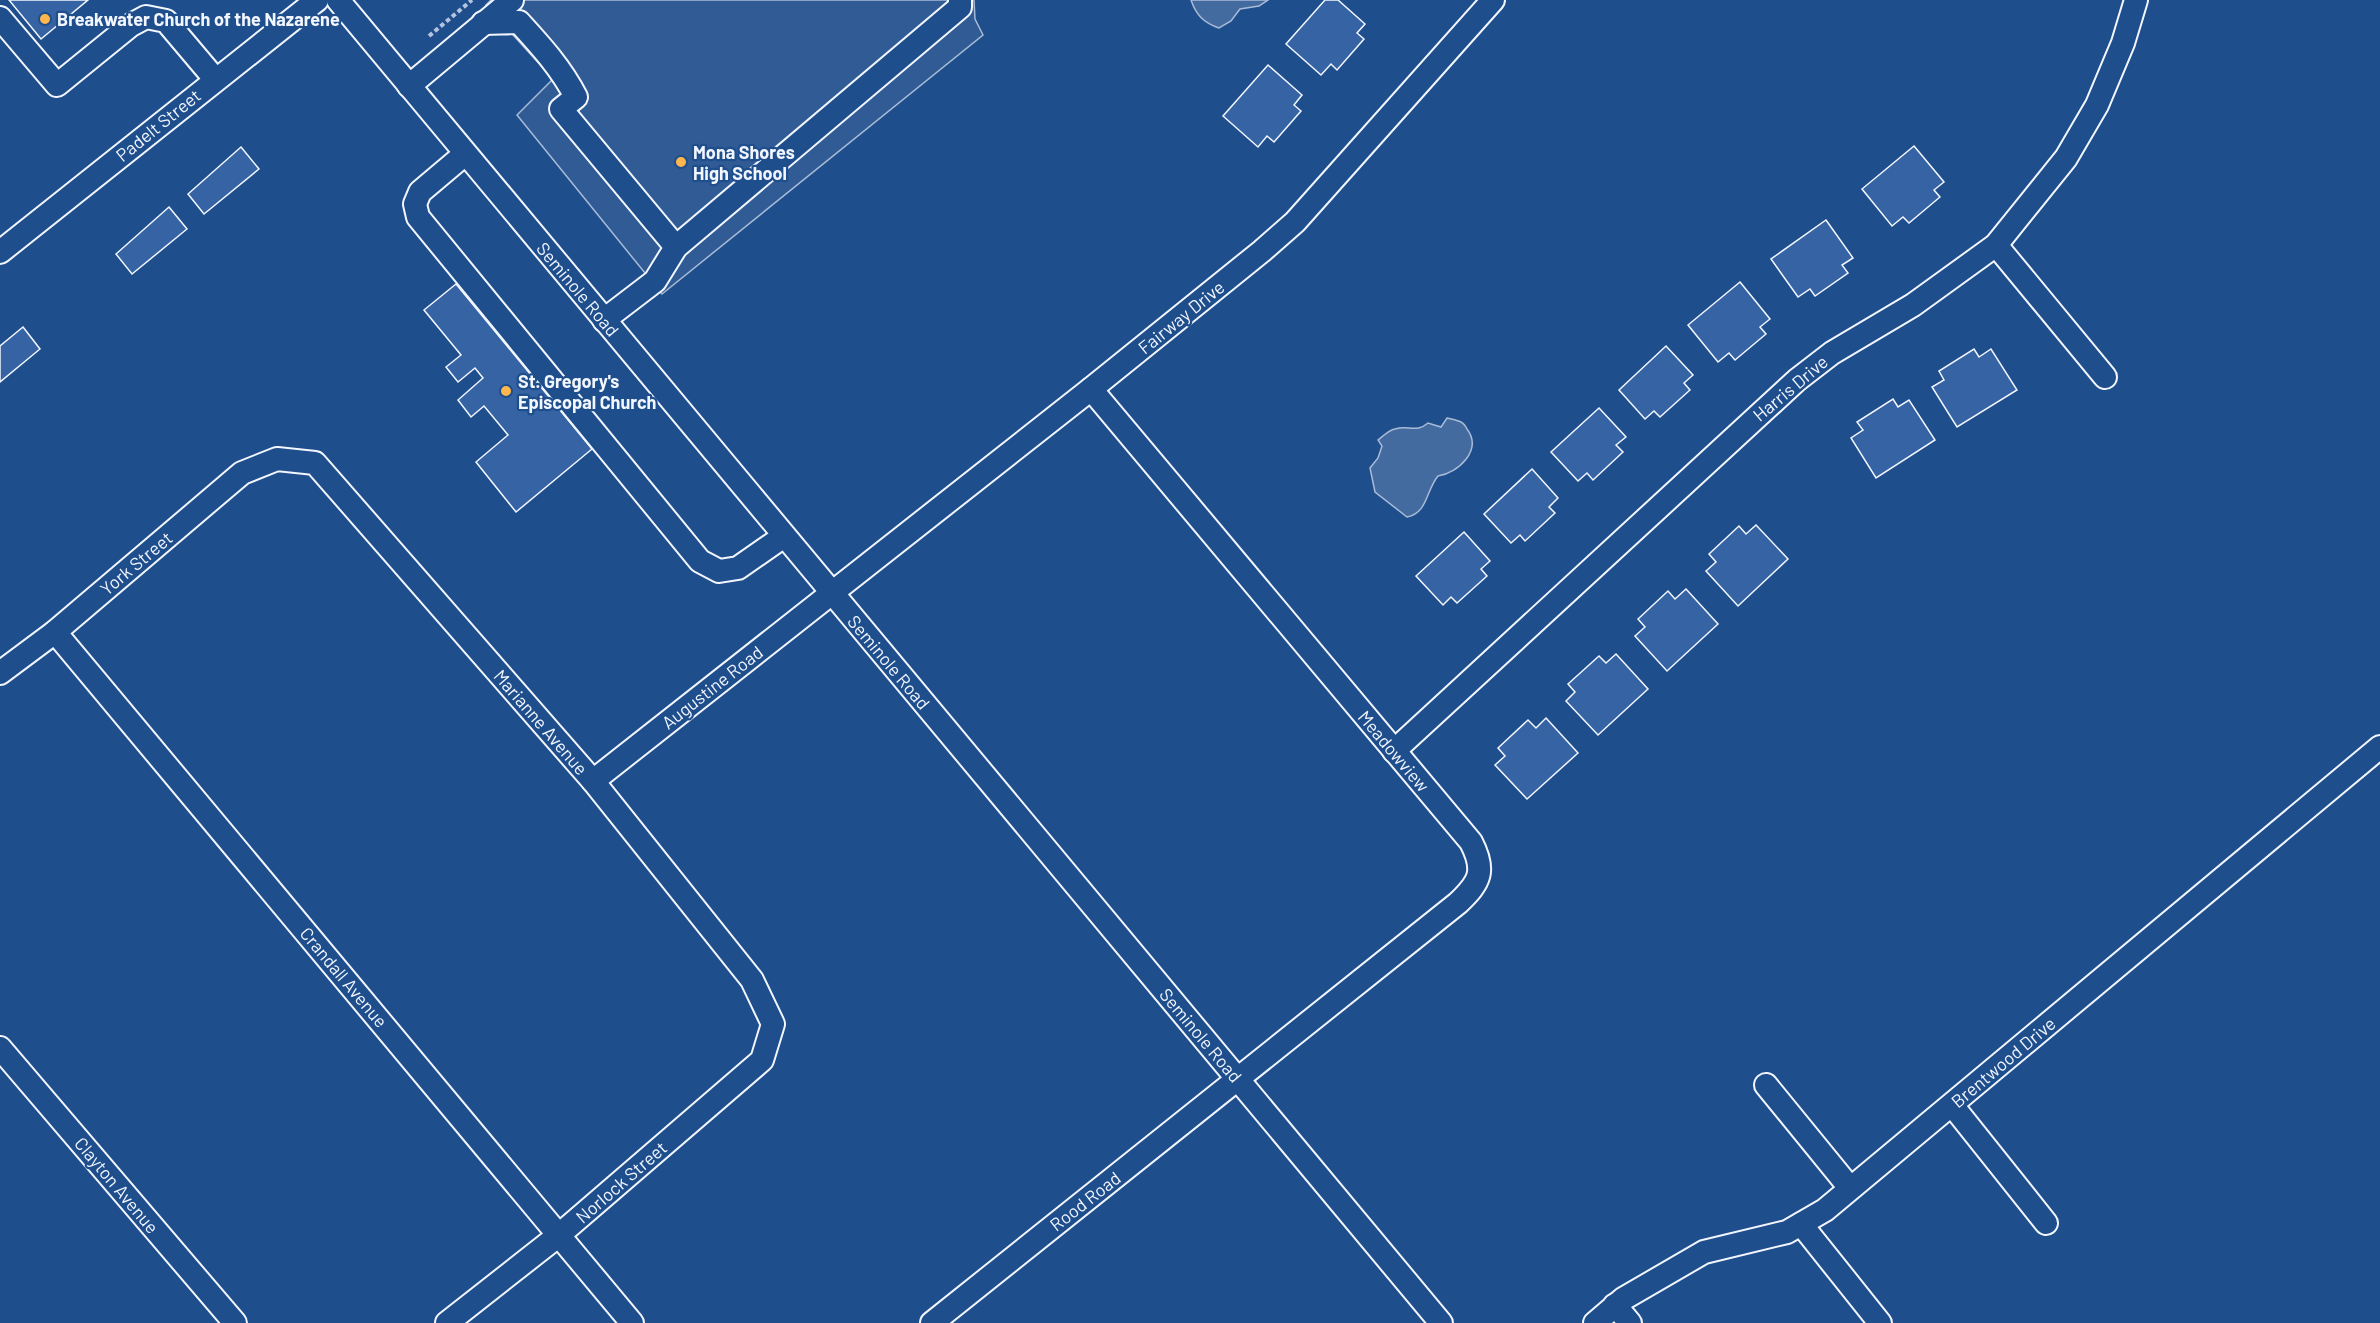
<svg xmlns="http://www.w3.org/2000/svg" width="2380" height="1323" font-family="Barlow,sans-serif">
<rect width="100%" height="100%" fill="#1f4e8c"/>
<!-- built -->
<polygon fill="#305b95" stroke="#a8bbd7" stroke-width="1.5" points="491,0 974,0 975,19 983,35 662,294 517,115 553,79 486,5"/>
<!-- water -->
<g fill="#446ba0" stroke="#a8bbd7" stroke-width="1.5">
<path d="M1191,0H1268L1259,6L1240,9L1231,21L1219,28C1204,23 1196,15 1191,0Z"/>
<path d="M1447,418C1451,419 1457,420 1461,422C1463,423 1466,427 1467,429C1483,450 1458,473 1438,476C1426,490 1428,513 1407,517L1375,492L1370,468L1378,458L1382,446L1378,440C1383,436 1389,430 1395,429C1408,425 1417,433 1428,423L1441,427Z"/>
</g>
<!-- building -->
<g fill="#3563a3" stroke="#f2f6ff" stroke-width="1.5">
<polygon points="9,0 88,0 41,39"/>
<polygon points="1325,0 1338,0 1365,24 1357,33 1364,39 1337,70 1331,64 1321,75 1286,44"/>
<polygon points="1268,65 1302,95 1294,105 1301,111 1274,142 1267,136 1258,147 1223,116"/>
<polygon points="1914,146 1944,182 1934,190 1940,197 1909,223 1903,217 1892,226 1862,189"/>
<polygon points="241,147 259,169 204,214 188,194"/>
<polygon points="169,207 187,229 132,274 116,254"/>
<polygon points="1826,220 1853,258 1842,265 1848,273 1815,296 1810,289 1798,297 1771,259"/>
<polygon points="1740,282 1770,319 1760,327 1766,334 1735,360 1729,353 1718,362 1688,325"/>
<polygon points="456,284 592,449 516,512 476,462 508,435 484,406 471,417 458,400 483,378 475,368 458,382 446,367 461,355 424,310"/>
<polygon points="23,327 40,349 0,382 0,346"/>
<polygon points="1666,346 1693,375 1684,383 1690,390 1660,417 1654,411 1645,419 1619,390"/>
<polygon points="1974,349 1979,357 1991,349 2017,390 1957,427 1932,387 1944,380 1939,371"/>
<polygon points="1893,399 1898,407 1909,400 1935,440 1876,478 1851,438 1863,430 1857,422"/>
<polygon points="1599,408 1626,437 1616,445 1623,452 1593,480 1587,473 1578,481 1551,452"/>
<polygon points="1532,469 1558,498 1549,507 1555,513 1525,541 1520,535 1511,543 1484,514"/>
<polygon points="1756,525 1788,559 1738,606 1706,571 1716,562 1709,554 1739,526 1746,534"/>
<polygon points="1464,532 1490,561 1481,569 1487,576 1457,603 1451,597 1443,605 1416,576"/>
<polygon points="1686,589 1718,624 1667,671 1635,636 1645,627 1638,619 1668,591 1675,599"/>
<polygon points="1616,654 1648,689 1598,735 1566,701 1575,692 1568,684 1599,656 1606,663"/>
<polygon points="1546,718 1578,753 1527,799 1495,765 1505,756 1498,748 1528,720 1536,728"/>
</g>
<g fill="none" stroke-linecap="round" stroke-linejoin="round">
<!-- minor casing -->
<g stroke="#f2f6ff" stroke-width="26">
<g id="minor">
<polyline points="338,0 1441,1323"/>
<polyline points="0,18 57,85 131,25 146,17 166,21 215,79"/>
<path d="M483,23L519,22C541,46 561,68 576,97L561,109L676,247"/>
<polyline points="409,86 512,0"/>
<polyline points="465,154 420,192 415,204 418,217 700,561 719,571 738,568 784,536"/>
<polyline points="1996,245 2105,377"/>
<polyline points="0,252 317,0"/>
<polyline points="604,320 655,281 676,247 960,7 960,0"/>
<polyline points="55,632 632,1323"/>
<polyline points="0,673 55,632 242,473 277,459 315,463 593,781 752,980 773,1024 762,1060 559,1235 447,1323"/>
<polyline points="1394,751 1797,380 1832,353 1913,305 1996,245 2066,158 2097,105 2123,43 2136,0"/>
<polyline points="593,781 1091,389 1262,251 1295,222 1493,0"/>
<polyline points="0,1048 235,1323"/>
<polyline points="1766,1085 1850,1188"/>
<polyline points="1952,1105 2046,1223"/>
<polyline points="1801,1224 1880,1323"/>
<polyline points="1615,1305 1630,1323"/>
<path d="M932,1323L1458,903C1480,882 1486,871 1471,842L1091,389"/>
<polyline points="1595,1323 1623,1299 1704,1252 1787,1232 1825,1210 2380,747"/>
</g>
</g>
<!-- path -->
<polyline stroke="#b3c4dc" stroke-width="4" stroke-dasharray="4.5 3" stroke-linecap="butt" points="429,36 472,0"/>
<!-- minor -->
<use href="#minor" stroke="#1f4e8c" stroke-width="22"/>
</g>
<!-- markers -->
<g fill="#ffb74d" stroke="#1f4e8c" stroke-width="2">
<circle cx="45" cy="19" r="6"/>
<circle cx="681" cy="162" r="6"/>
<circle cx="506" cy="391" r="6"/>
</g>
<g text-anchor="middle" dominant-baseline="central" stroke-width="4.5" stroke-linejoin="round" paint-order="stroke">
<!-- poi labels -->
<g font-size="18" font-weight="bold" fill="#f2f6ff" stroke="#1f4e8c" text-anchor="start">
<text x="57" y="19">Breakwater Church of the Nazarene</text>
<text x="693" y="152">Mona Shores<tspan x="693" dy="21">High School</tspan></text>
<text x="518" y="381">St. Gregory's<tspan x="518" dy="21">Episcopal Church</tspan></text>
</g>
<!-- street labels -->
<g font-size="18" fill="#f2f6ff" stroke="#1f4e8c">
<text transform="translate(158 125) rotate(-39)">Padelt Street</text>
<text transform="translate(578 289) rotate(50)">Seminole Road</text>
<text transform="translate(1181 317) rotate(-39)">Fairway Drive</text>
<text transform="translate(1790 388) rotate(-40)">Harris Drive</text>
<text transform="translate(136 563) rotate(-40)">York Street</text>
<text transform="translate(889 662) rotate(50)">Seminole Road</text>
<text transform="translate(712 687) rotate(-38)">Augustine Road</text>
<text transform="translate(541 722) rotate(49)">Marianne Avenue</text>
<text transform="translate(1394 751) rotate(50)">Meadowview</text>
<text transform="translate(344 977) rotate(50)">Crandall Avenue</text>
<text transform="translate(1201 1035) rotate(50)">Seminole Road</text>
<text transform="translate(2003 1062) rotate(-40)">Brentwood Drive</text>
<text transform="translate(621 1182) rotate(-41)">Norlock Street</text>
<text transform="translate(117 1185) rotate(50)">Clayton Avenue</text>
<text transform="translate(1085 1201) rotate(-38)">Rood Road</text>
</g>
</g>
</svg>
